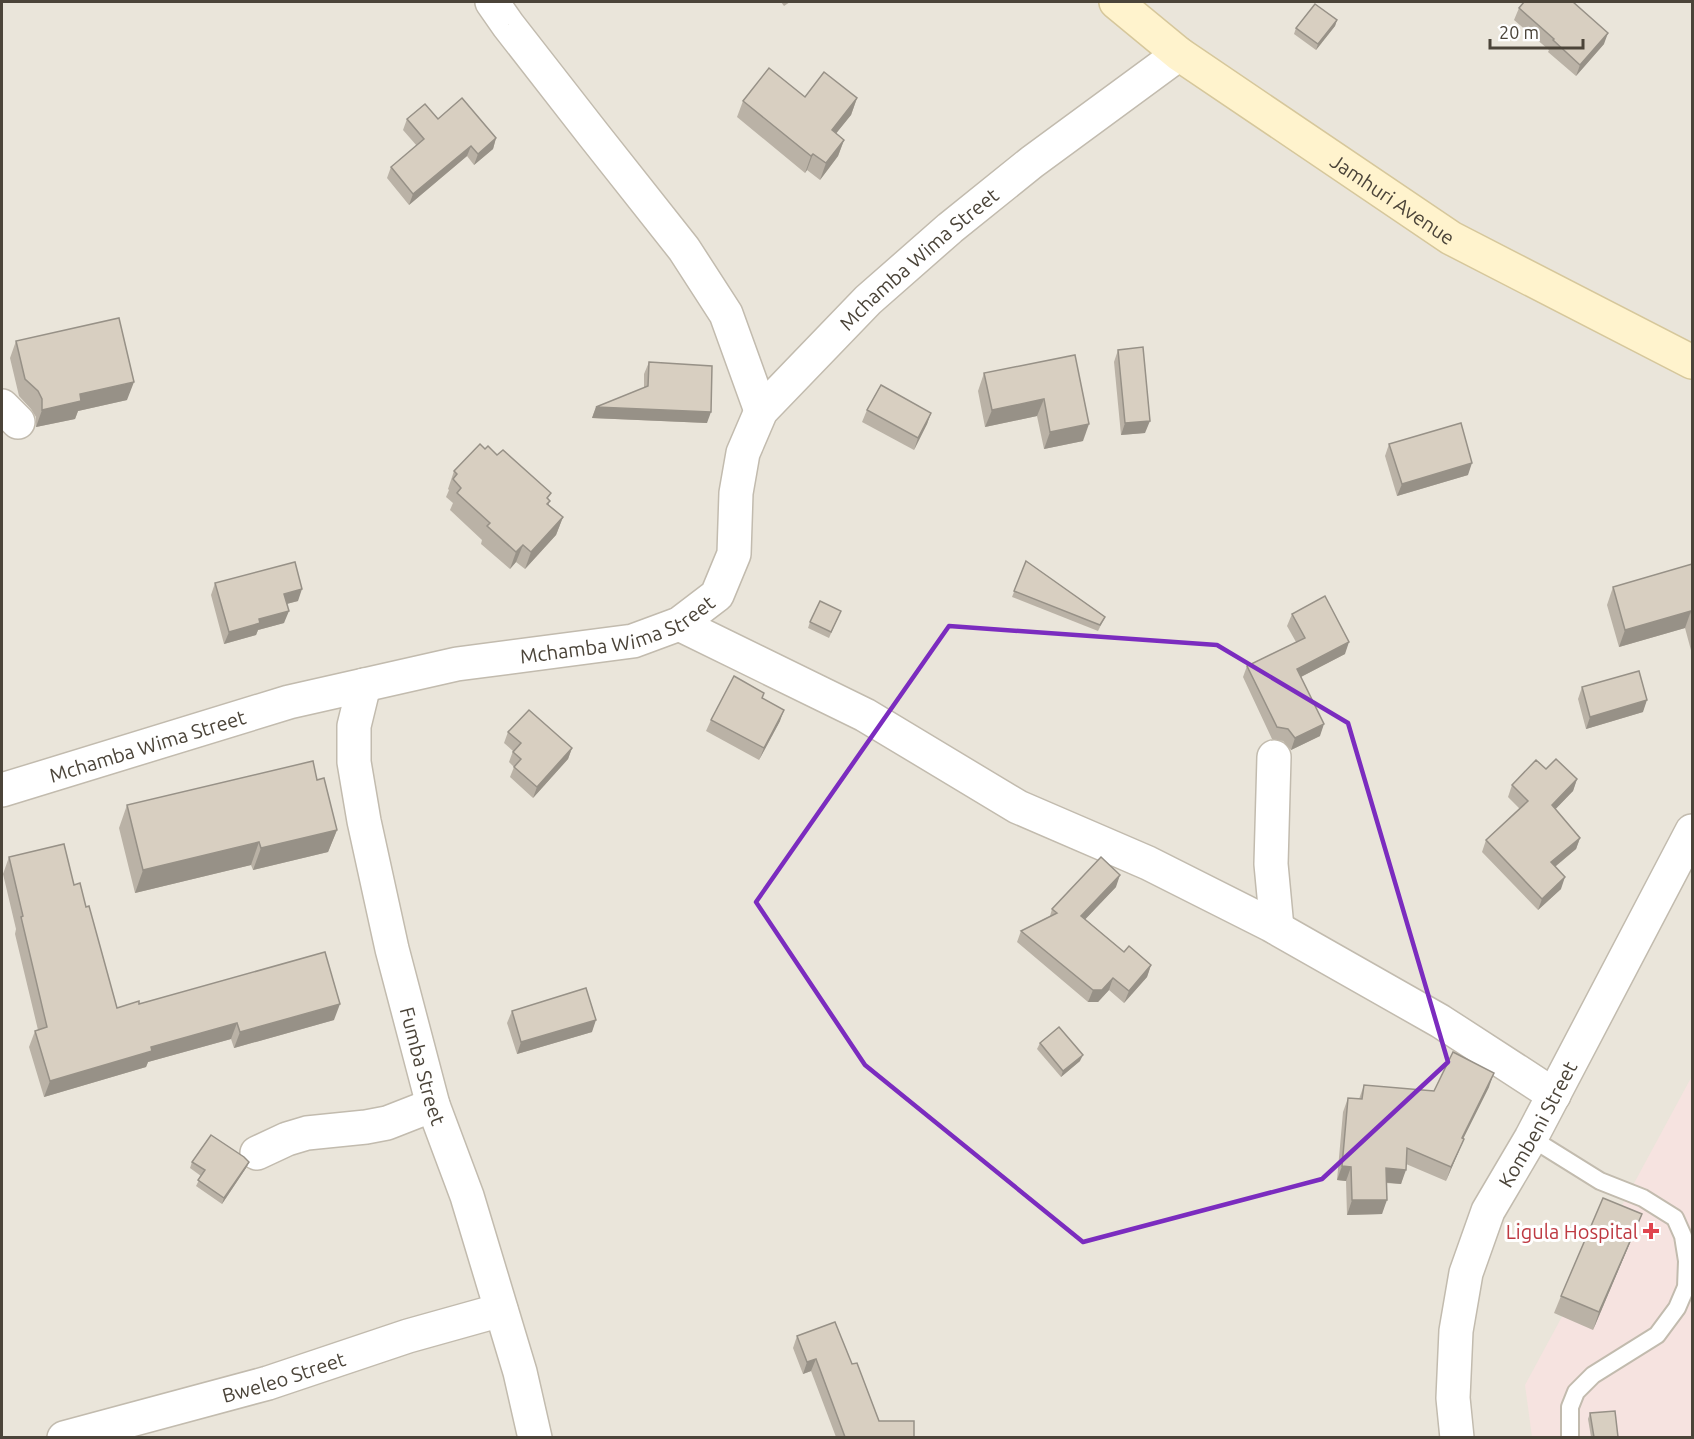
<svg xmlns="http://www.w3.org/2000/svg" width="1694" height="1439" font-family="Ubuntu,sans-serif">
<rect width="100%" height="100%" fill="#f6f3ec"/>
<!-- residential -->
<rect fill="#eae5da" x="2" y="2" width="1690" height="1435"/>
<!-- medical -->
<polygon fill="#f6e3e0" points="1692,1076 1692,1437 1532,1437 1525,1385"/>
<g fill="none" stroke-linecap="round" stroke-linejoin="round">
<!-- lane casing -->
<g stroke="#c2bbae" stroke-width="20">
<polyline id="lane" points="1531,1138 1600,1181 1643,1198 1675,1218 1683,1236 1687,1261 1686,1287 1677,1308 1657,1335 1593,1375 1576,1392 1570,1407 1570,1438"/>
</g>
<!-- street casing -->
<g stroke="#c2bbae" stroke-width="36">
<g id="street">
<polyline points="492,2 508,25 593,134 684,249 726,314 761,411"/>
<polyline points="2,406 18,422"/>
<polyline points="679,624 865,715 1018,807 1148,863 1271,925 1440,1021 1554,1095"/>
<path id="s1" d="M364,685L354,726V762L364,821L392,949L433,1105L467,1196L520,1372L535,1438"/>
<polyline points="1274,757 1271,864 1277,928"/>
<path id="s2" d="M2,790L289,702L457,664L633,641L679,624L717,595L734,554L736,493L743,453L761,411L868,300L950,228L1032,162L1179,54"/>
<polyline points="257,1153 287,1139 307,1133 366,1127 387,1123 433,1105"/>
<path id="s3" d="M64,1438L268,1383L408,1336L501,1310"/>
<path id="s4" d="M1457,1438L1453,1398L1456,1331L1466,1273L1488,1211L1531,1138L1692,831"/>
</g>
</g>
<!-- secondary casing -->
<g stroke="#d6c79b" stroke-width="36">
<g id="secondary">
<path id="s5" d="M1116,2L1179,54L1451,238L1692,362"/>
</g>
</g>
<!-- lane -->
<use href="#lane" stroke="#fff" stroke-width="16"/>
<!-- street -->
<use href="#street" stroke="#fff" stroke-width="33"/>
<!-- secondary -->
<use href="#secondary" stroke="#fff3cd" stroke-width="33"/>
</g>
<!-- wall -->
<g fill="#bab2a6">
<polygon points="781,2 790,2 784,6"/>
<polygon points="1519,8 1604,44 1576,76 1548,52 1549,50 1514,20"/>
<polygon points="1337,20 1335,26 1316,50 1294,34 1296,28"/>
<polygon points="805,97 857,98 851,115 836,133 844,140 838,156 820,180 807,170 805,173 737,117 743,101"/>
<polygon points="407,119 438,119 496,138 493,149 474,165 467,156 409,205 387,178 391,167 417,146 403,130"/>
<polygon points="16,341 127,400 78,411 75,419 36,427 36,417 31,409 19,396 10,358"/>
<polygon points="1118,350 1145,433 1121,435 1114,362"/>
<polygon points="1075,355 1083,441 1044,449 1037,416 985,427 978,391 984,373"/>
<polygon points="649,362 707,423 592,418 596,407 644,388 644,374"/>
<polygon points="867,410 931,413 927,424 914,450 862,422"/>
<polygon points="1389,444 1468,475 1397,496 1385,456"/>
<polygon points="485,449 497,455 549,499 549,505 563,517 556,535 525,569 516,562 510,569 481,544 482,540 450,510 453,503 446,497 449,490 448,489 454,471"/>
<polygon points="1026,561 1105,617 1098,631 1012,597"/>
<polygon points="1692,564 1692,654 1685,628 1619,647 1607,605 1613,587"/>
<polygon points="215,583 298,601 286,604 284,623 258,630 256,635 224,644 211,595"/>
<polygon points="841,611 829,638 808,628 810,622"/>
<polygon points="1292,614 1345,654 1301,677 1320,736 1291,750 1283,741 1272,739 1243,677 1247,666 1296,642 1287,626"/>
<polygon points="1582,687 1643,712 1586,729 1578,699"/>
<polygon points="711,720 780,721 759,760 706,731"/>
<polygon points="508,732 572,748 568,759 533,798 510,777 514,767 509,762 513,751 504,743"/>
<polygon points="1546,769 1577,779 1573,791 1555,809 1580,838 1576,849 1555,867 1561,889 1538,910 1482,852 1486,840 1520,809 1508,797 1512,785"/>
<polygon points="317,780 337,830 328,852 253,870 251,865 135,893 119,828 127,805"/>
<polygon points="9,857 74,885 86,907 117,1008 139,1004 334,1020 234,1048 231,1039 148,1062 146,1067 44,1097 29,1047 35,1031 38,1030 15,934 16,929 3,874"/>
<polygon points="1116,887 1085,919 1124,952 1151,965 1147,977 1124,1003 1109,990 1098,1002 1088,1002 1017,942 1021,931 1050,916 1052,909"/>
<polygon points="512,1011 592,1032 517,1054 507,1023"/>
<polygon points="1040,1043 1080,1061 1061,1077 1037,1049"/>
<polygon points="1364,1085 1434,1091 1489,1087 1463,1139 1458,1153 1446,1181 1406,1164 1401,1184 1386,1183 1382,1214 1347,1215 1346,1181 1337,1180 1343,1112 1348,1098 1359,1099"/>
<polygon points="192,1162 249,1162 246,1168 222,1204 196,1186 201,1176 190,1168"/>
<polygon points="1642,1214 1635,1231 1593,1330 1554,1313 1561,1296"/>
<polygon points="797,1336 852,1364 879,1421 914,1437 836,1437 811,1371 803,1374 793,1348"/>
<polygon points="1590,1413 1618,1437 1591,1437 1588,1419"/>
</g>
<!-- shaded-wall -->
<g fill="#979187">
<polygon points="1337,20 1335,26 1316,50 1318,44"/>
<polygon points="1608,33 1604,44 1576,76 1580,65"/>
<polygon points="857,98 851,115 826,146 832,130"/>
<polygon points="496,138 493,149 474,165 478,154"/>
<polygon points="844,140 838,156 820,180 826,163"/>
<polygon points="471,146 467,156 409,205 413,194"/>
<polygon points="813,154 807,170 805,173 811,156"/>
<polygon points="134,382 127,400 78,411 75,419 36,427 42,410 80,394"/>
<polygon points="1044,399 1037,416 985,427 992,410"/>
<polygon points="596,407 711,412 707,423 592,418"/>
<polygon points="931,413 927,424 914,450 918,438"/>
<polygon points="1150,421 1145,433 1121,435 1125,423"/>
<polygon points="1089,424 1083,441 1044,449 1050,432"/>
<polygon points="1472,463 1468,475 1397,496 1402,484"/>
<polygon points="563,517 556,535 525,569 531,552"/>
<polygon points="523,545 516,562 510,569 516,552"/>
<polygon points="302,589 298,601 279,606 284,594"/>
<polygon points="289,611 284,623 258,630 256,635 224,644 229,632 259,619"/>
<polygon points="1691,611 1685,628 1619,647 1625,630"/>
<polygon points="1349,642 1345,654 1293,681 1297,669"/>
<polygon points="1647,700 1643,712 1586,729 1590,717"/>
<polygon points="784,710 780,721 759,760 764,748"/>
<polygon points="1324,724 1320,736 1291,750 1295,738"/>
<polygon points="572,748 568,759 533,798 537,787"/>
<polygon points="1577,779 1573,791 1548,817 1552,805"/>
<polygon points="337,830 328,852 253,870 261,848"/>
<polygon points="1580,838 1576,849 1546,874 1551,862"/>
<polygon points="259,842 251,865 135,893 143,870"/>
<polygon points="1120,875 1116,887 1077,928 1081,916"/>
<polygon points="1565,877 1561,889 1538,910 1542,899"/>
<polygon points="1151,965 1147,977 1124,1003 1129,991"/>
<polygon points="1113,978 1109,990 1098,1002 1088,1002 1093,990"/>
<polygon points="340,1004 334,1020 234,1048 240,1032"/>
<polygon points="596,1020 592,1032 517,1054 521,1042"/>
<polygon points="237,1023 231,1039 148,1062 146,1067 44,1097 50,1081 151,1047"/>
<polygon points="1083,1055 1080,1061 1061,1077 1063,1071"/>
<polygon points="1494,1073 1489,1087 1456,1153 1462,1138"/>
<polygon points="1464,1139 1446,1181 1451,1167"/>
<polygon points="249,1162 246,1168 222,1204 224,1198"/>
<polygon points="1342,1166 1351,1167 1346,1181 1337,1180"/>
<polygon points="1386,1168 1406,1170 1401,1184 1381,1182"/>
<polygon points="1352,1200 1387,1200 1382,1214 1347,1215"/>
<polygon points="1642,1214 1635,1231 1593,1330 1599,1312"/>
<polygon points="816,1359 811,1371 803,1374 807,1362"/>
</g>
<!-- building -->
<g fill="#d8cfc1" stroke="#979187" stroke-width="1.5">
<polygon points="1524,2 1573,2 1608,33 1580,65 1553,40 1554,39 1519,8"/>
<polygon points="1315,4 1337,20 1318,44 1296,28"/>
<polygon points="769,68 805,97 824,72 857,98 832,130 844,140 826,163 813,154 811,156 743,101"/>
<polygon points="462,98 496,138 478,154 471,146 413,194 391,167 424,139 407,119 425,104 438,119"/>
<polygon points="119,318 134,382 80,394 81,401 42,410 42,399 38,391 25,379 16,341"/>
<polygon points="1143,347 1150,421 1125,423 1118,350"/>
<polygon points="1075,355 1089,424 1050,432 1044,399 992,410 984,373"/>
<polygon points="649,362 712,366 711,412 596,407 648,386"/>
<polygon points="881,385 931,413 918,438 867,410"/>
<polygon points="1461,423 1472,463 1402,484 1389,444"/>
<polygon points="480,444 485,449 488,446 497,455 503,450 551,493 547,498 550,501 547,504 563,517 531,552 523,545 516,552 487,526 490,523 457,493 461,488 453,479 457,474 454,471"/>
<polygon points="1026,561 1105,617 1100,625 1014,591"/>
<polygon points="295,562 302,589 284,594 289,611 259,619 260,623 229,632 215,583"/>
<polygon points="1692,564 1692,616 1691,611 1625,630 1613,587"/>
<polygon points="1325,596 1349,642 1297,669 1324,724 1295,738 1288,729 1277,727 1247,666 1305,638 1292,614"/>
<polygon points="820,601 841,611 831,632 810,622"/>
<polygon points="1639,671 1647,700 1590,717 1582,687"/>
<polygon points="734,676 764,693 762,698 784,710 764,748 711,720"/>
<polygon points="529,710 572,748 537,787 514,767 521,759 513,752 521,743 508,732"/>
<polygon points="1556,759 1577,779 1552,805 1580,838 1551,862 1565,877 1542,899 1486,840 1528,801 1512,785 1536,760 1546,769"/>
<polygon points="313,761 317,780 324,778 337,830 261,848 259,842 143,870 127,805"/>
<polygon points="64,844 74,885 80,883 86,907 89,906 117,1008 139,1001 139,1004 325,952 340,1004 240,1032 237,1023 151,1047 152,1051 50,1081 35,1031 47,1027 21,917 23,916 9,857"/>
<polygon points="1101,857 1120,875 1081,916 1124,952 1129,946 1151,965 1129,991 1113,978 1102,990 1093,990 1021,931 1057,913 1052,909"/>
<polygon points="586,988 596,1020 521,1042 512,1011"/>
<polygon points="1059,1027 1083,1055 1063,1071 1040,1043"/>
<polygon points="1453,1052 1494,1073 1462,1138 1464,1139 1451,1167 1407,1148 1406,1170 1386,1168 1387,1200 1352,1200 1351,1167 1342,1166 1348,1098 1362,1099 1364,1085 1434,1091"/>
<polygon points="211,1135 244,1157 249,1162 224,1198 198,1180 205,1170 192,1162"/>
<polygon points="1603,1198 1642,1214 1599,1312 1561,1296"/>
<polygon points="835,1322 852,1364 857,1363 879,1421 914,1421 914,1437 845,1437 816,1359 807,1362 797,1336"/>
<polygon points="1615,1411 1618,1437 1594,1437 1590,1413"/>
</g>
<!-- marked area -->
<path fill="none" stroke="#7b2cbf" stroke-width="4.5" stroke-linejoin="round" d="M949,626L1217,645L1348,723L1448,1062L1322,1179L1083,1242L865,1065L756,902Z"/>
<!-- markers -->
<path fill="#e0444e" stroke="#fff" stroke-width="2" d="M1648 1222h6v6h6v6h-6v6h-6v-6h-6v-6h6z"/>
<g text-anchor="middle" dominant-baseline="central" stroke-width="6" stroke-linejoin="round" paint-order="stroke">
<!-- street labels -->
<g font-size="20" fill="#4b4439" stroke="#fff">
<text stroke="none"><textPath href="#s5" startOffset="340">Jamhuri Avenue</textPath></text>
<text stroke="none"><textPath href="#s2" startOffset="1158">Mchamba Wima Street</textPath></text>
<text stroke="none"><textPath href="#s2" startOffset="638">Mchamba Wima Street</textPath></text>
<text stroke="none"><textPath href="#s2" startOffset="152">Mchamba Wima Street</textPath></text>
<text stroke="none"><textPath href="#s1" startOffset="390">Fumba Street</textPath></text>
<text stroke="none"><textPath href="#s4" startOffset="332">Kombeni Street</textPath></text>
<text stroke="none"><textPath href="#s3" startOffset="228">Bweleo Street</textPath></text>
</g>
<!-- health labels -->
<g font-size="20" fill="#be3a42" stroke="#fff" text-anchor="end">
<text x="1638" y="1231">Ligula Hospital</text>
</g>
</g>
<!-- border -->
<rect width="1694" height="1439" fill="none" stroke="#4b4439" stroke-width="6"/>
<!-- scale -->
<path d="M1490 39v9h93v-9" fill="none" stroke="#4b4439" stroke-width="3"/>
<text x="1499" y="39" font-size="18" fill="#4b4439" stroke="#ffffff" stroke-width="4.5" paint-order="stroke">20 m</text>
</svg>
